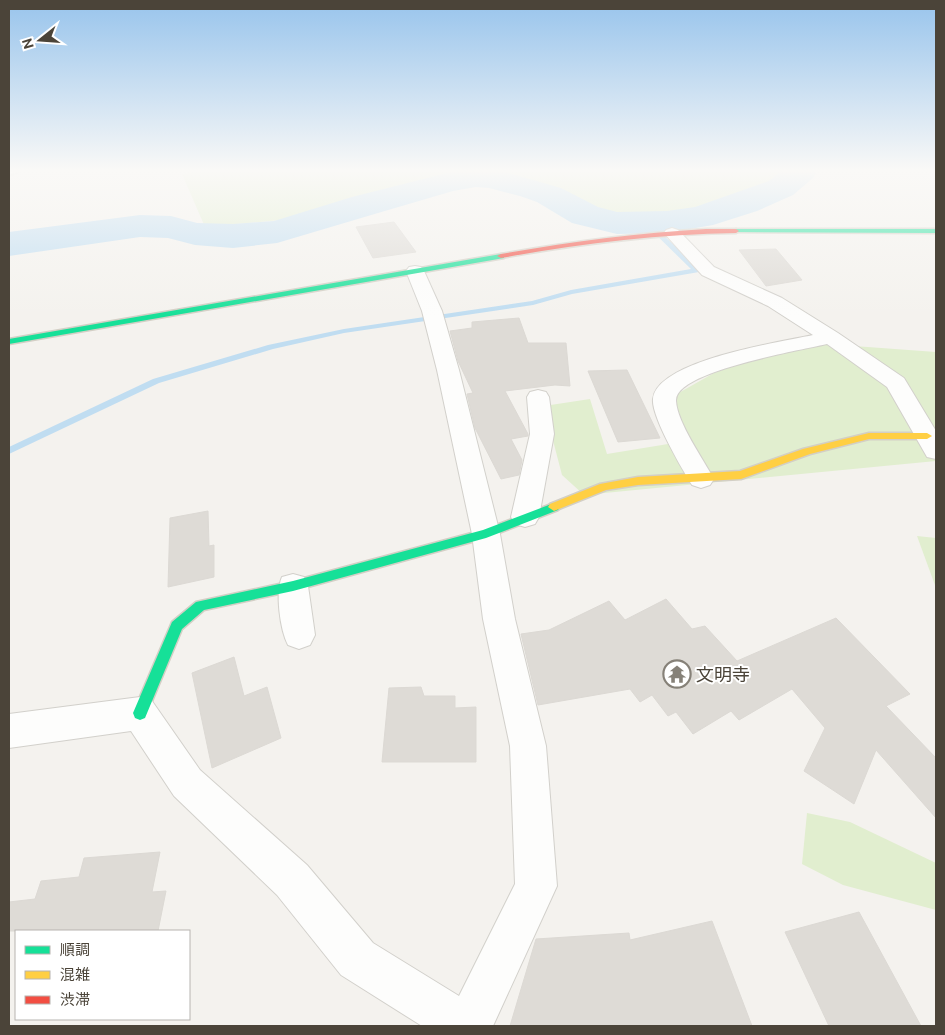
<svg xmlns="http://www.w3.org/2000/svg" width="945" height="1035" font-family="Ubuntu,'Noto Sans JP',sans-serif">
<rect width="100%" height="100%" fill="#f4f2ee"/>
<!-- green -->
<g fill="#e1eecf">
<polygon points="200,171 786,171 781,188 717,216 653,223 482,175 303,218 205,227 182,174"/>
<polygon points="799,342 936,352 936,461 584,495 562,475 544,406 590,399 607,454 668,444 675,395 714,373"/>
<polygon points="917,536 936,538 936,588"/>
<polygon points="807,813 850,822 936,863 936,910 843,885 802,864"/>
</g>
<g fill="none" stroke-linecap="round" stroke-linejoin="round">
<!-- stream -->
<polygon fill="#c0ddf1" fill-rule="evenodd" points="645,222 649,222 699,268 699,272 572,294 533,305 344,333 273,349 159,383 9,454 9,447 153,379 268,345 344,329 532,301 571,290 691,269 645,224"/>
<!-- river -->
<polygon fill="#c0ddf1" fill-rule="evenodd" points="455,171 502,171 561,188 598,207 617,212 667,211 695,207 769,181 781,171 817,171 813,178 793,195 757,211 713,225 667,233 617,234 572,223 537,202 520,196 489,188 476,187 453,191 378,213 277,243 233,248 195,245 168,238 140,237 9,256 9,232 140,215 171,216 197,223 233,224 274,221 352,197"/>
</g>
<!-- building -->
<g fill="#dedbd6" stroke="#dcd9d4">
<polygon points="394,222 416,252 373,258 356,227"/>
<polygon points="776,249 802,280 766,286 739,250"/>
<polygon points="519,318 528,343 566,343 570,386 555,385 505,391 528,434 528,436 511,439 522,460 519,475 501,479 475,428 467,394 473,393 458,361 450,331 472,328 472,322"/>
<polygon points="627,370 660,438 618,442 588,371"/>
<polygon points="208,511 209,546 214,545 214,577 168,587 170,518"/>
<polygon points="666,599 692,629 705,626 737,661 836,618 910,694 886,706 936,758 936,818 876,750 854,804 804,771 825,728 792,689 739,720 731,711 693,734 676,712 668,716 652,695 640,702 630,689 538,705 521,634 549,630 609,601 625,620"/>
<polygon points="234,657 244,696 267,687 281,738 212,768 192,673"/>
<polygon points="421,687 424,696 455,696 455,708 476,707 476,762 382,762 389,688"/>
<polygon points="160,852 152,892 166,891 158,931 9,931 9,902 35,899 41,881 79,877 84,858"/>
<polygon points="859,912 921,1026 829,1026 785,932"/>
<polygon points="712,921 752,1026 510,1026 536,939 629,933 630,940"/>
</g>
<g fill="none" stroke-linecap="round" stroke-linejoin="round">
<!-- lane casing -->
<g stroke="#d2d0cb" stroke-width="3">
<polygon id="lane" points="9,171 21,171 9,175"/>
</g>
<!-- street casing -->
<g stroke="#d2d0cb" stroke-width="2">
<g id="street">
<path d="M672,228L678,230L714,267L782,298L838,333L904,378L936,431V459L927,457L887,387L827,344C803,350 674,371 676,401C677,422 703,459 714,479L710,485L701,488L692,485C682,469 651,416 653,399C657,360 781,342 813,335L768,306L702,275L664,233L666,230Z"/>
<polygon points="415,266 421,267 424,271 442,311 459,370 500,534 515,619 546,746 557,886 493,1026 422,1026 341,975 277,895 174,796 131,731 9,748 9,714 140,697 152,701 200,770 307,865 373,943 459,996 515,884 510,746 483,619 472,534 437,370 422,311 406,271 409,267"/>
<polygon points="538,390 546,392 549,397 554,434 539,517 535,524 525,527 515,524 511,517 530,434 527,397 530,392"/>
<path d="M293,574L304,577L308,586L315,635L310,645L299,649L288,645C280,630 275,592 282,577Z"/>
</g>
</g>
<!-- fast casing -->
<g stroke="#d3cfc5" stroke-width="3">
<g id="fast">
<polygon points="736,229 936,229 936,233 734,232 734,230"/>
<polygon points="501,254 504,254 504,258 9,344 9,339"/>
<polygon points="554,503 558,504 560,507 558,510 486,538 293,591 204,610 182,629 145,718 140,720 135,718 133,713 172,622 196,602 293,581 483,530"/>
</g>
</g>
<!-- slow casing -->
<g stroke="#d3cfc5" stroke-width="3">
<polygon id="slow" points="869,433 927,433 932,436 927,439 869,439 810,454 741,479 638,485 606,490 554,511 548,507 550,504 600,484 638,477 740,471 803,449"/>
</g>
<!-- jam casing -->
<g stroke="#d3cfc5" stroke-width="3">
<path id="jam" d="M706,229H736L739,231L736,233C657,234 579,244 501,258L497,256L501,254C569,242 637,233 706,229Z"/>
</g>
<!-- lane -->
<use href="#lane" fill="#fdfdfc" fill-rule="evenodd"/>
<!-- street -->
<use href="#street" fill="#fdfdfc" fill-rule="evenodd"/>
<!-- fast -->
<use href="#fast" fill="#16e098" fill-rule="evenodd"/>
<!-- slow -->
<use href="#slow" fill="#ffcf43" fill-rule="evenodd"/>
<!-- jam -->
<use href="#jam" fill="#f24e42" fill-rule="evenodd"/>
</g>
<!-- sky -->
<linearGradient id="sky" x2="0" y2="1"><stop stop-color="#98c4ec"/><stop offset="0.54" stop-color="#faf9f7"/><stop offset="1" stop-color="#faf9f7" stop-opacity="0"/></linearGradient>
<rect width="945" height="316" fill="url(#sky)"/>
<!-- icons -->
<defs>
<g id="temple-ring" transform="scale(1.4375)"><circle r="9.5" fill="#fff" stroke="#868178" stroke-width="1.5"/><path d="M0-6L5-2H3V0L6.5 2.5H4V6H1.5V3h-3V6H-4V2.5H-6.5L-3 0V-2H-5Z" fill="#868178"/></g>
</defs>
<g fill-rule="evenodd">
<use href="#temple-ring" x="677" y="674"/>
</g>
<g text-anchor="middle" dominant-baseline="central" stroke-width="4" stroke-linejoin="round" paint-order="stroke">
<!-- near-poi labels -->
<g font-size="18" fill="#4b4439" stroke="#fff" text-anchor="start">
<text x="696" y="674">文明寺</text>
</g>
</g>
<!-- border -->
<rect width="945" height="1035" fill="none" stroke="#4b4439" stroke-width="20"/>
<!-- legend -->
<rect x="15" y="930" width="175" height="90" fill="#ffffff" stroke="#b7b4b0"/>
<rect x="25" y="946" width="25" height="8" fill="#16e098" stroke="#b7b4b0"/>
<text x="60" y="955" font-size="15" fill="#4b4439">順調</text>
<rect x="25" y="971" width="25" height="8" fill="#ffcf43" stroke="#b7b4b0"/>
<text x="60" y="980" font-size="15" fill="#4b4439">混雑</text>
<rect x="25" y="996" width="25" height="8" fill="#f24e42" stroke="#b7b4b0"/>
<text x="60" y="1005" font-size="15" fill="#4b4439">渋滞</text>
<!-- north arrow -->
<g transform="translate(40 40) rotate(253)" stroke="#ffffff" stroke-width="4" paint-order="stroke">
<path d="M0-4L9 19L0 12L-9 19Z" fill="#4b4439"/>
<text y="-8" font-size="14" font-weight="bold" text-anchor="middle" fill="#4b4439">N</text>
</g>
</svg>
